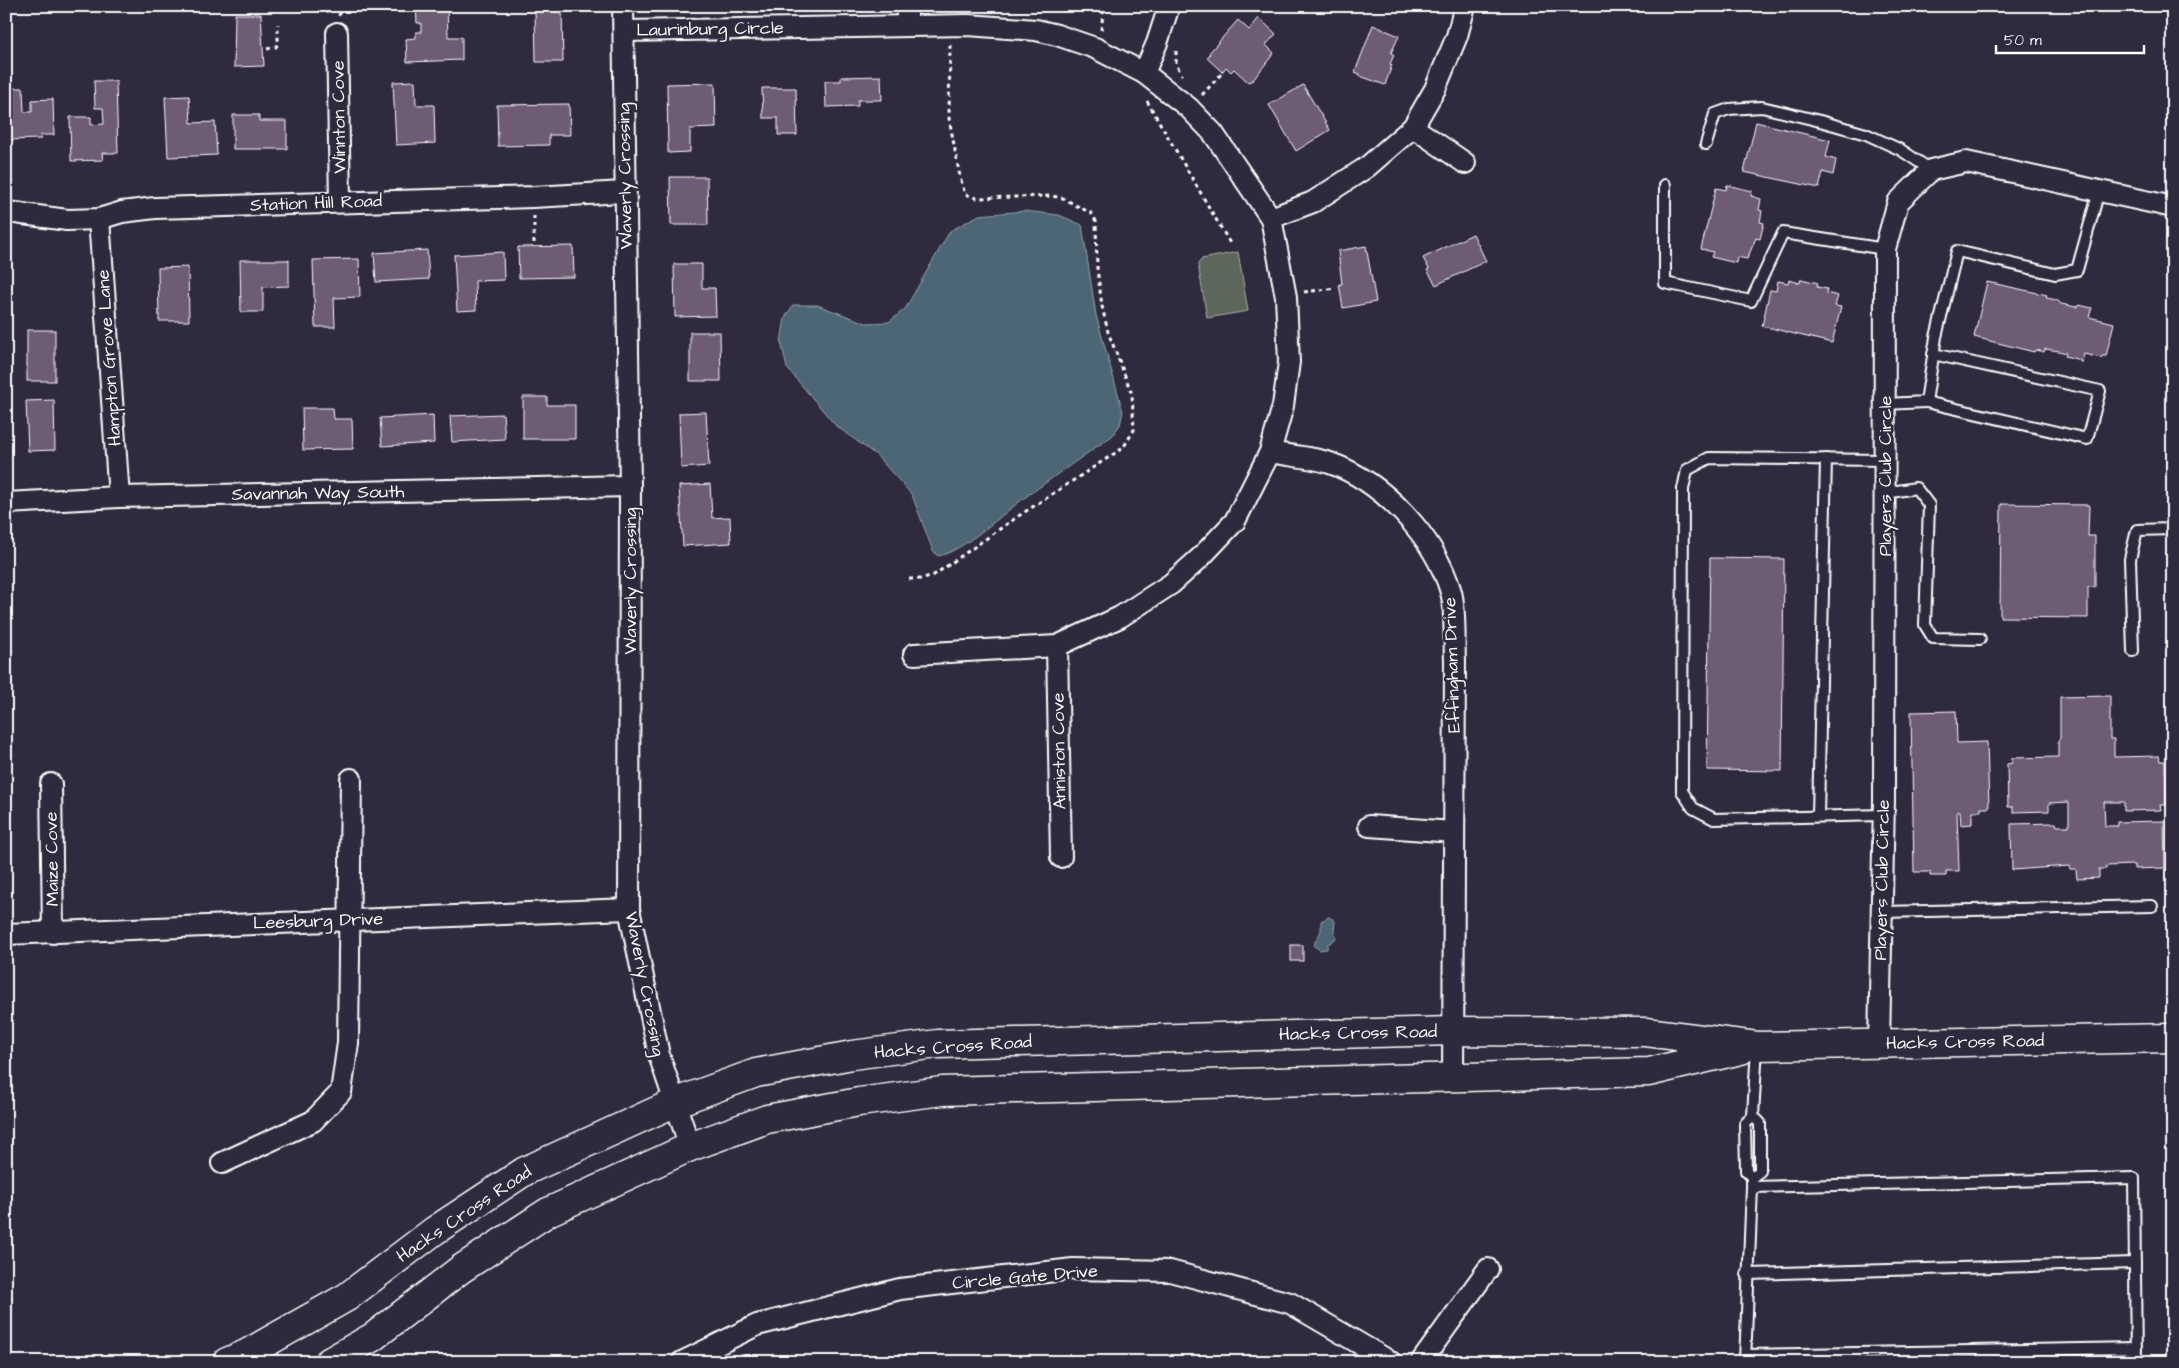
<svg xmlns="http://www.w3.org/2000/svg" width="2179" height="1368" font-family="'Architects Daughter',sans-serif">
<rect width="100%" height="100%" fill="#2f2a3d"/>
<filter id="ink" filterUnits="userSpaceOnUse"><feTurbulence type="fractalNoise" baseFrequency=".02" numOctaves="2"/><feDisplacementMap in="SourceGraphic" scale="10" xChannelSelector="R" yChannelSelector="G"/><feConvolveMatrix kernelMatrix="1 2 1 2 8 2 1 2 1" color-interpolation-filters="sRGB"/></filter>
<g filter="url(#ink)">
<!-- green -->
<polygon fill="#5d665a" stroke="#aeb2ac" points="1238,252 1248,311 1207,318 1198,264 1202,259"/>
<!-- water -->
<g fill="#4d6675" stroke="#94a3ac">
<path d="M1025,211L1059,215L1082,225L1096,315L1123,412L1120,425L1112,436C1083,456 1055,476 1027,496C1006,511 961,553 938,556L933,551L912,495L876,455L836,426L787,368L781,342L785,318L793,305H817L866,323L889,322L905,309L950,231L979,215Z"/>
<polygon points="1329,917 1335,921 1334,932 1337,938 1328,944 1327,949 1320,950 1314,946 1315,942 1321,931 1321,921"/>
</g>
<!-- building -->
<g fill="#6e5b75" stroke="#fff">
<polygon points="416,6 447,6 448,37 462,37 462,60 407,62 406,39 416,38 416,32 421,32 421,23 417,23"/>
<polygon points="562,8 563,62 536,62 535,9"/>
<polygon points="235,14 261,14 264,66 234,67"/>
<polygon points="1259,18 1276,34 1266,45 1274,53 1253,80 1248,82 1234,69 1231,72 1226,67 1222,72 1207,58 1210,54 1209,53 1238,20 1249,30"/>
<polygon points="1373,25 1399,36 1391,53 1394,55 1390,64 1392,65 1385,85 1360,76 1360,74 1355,72"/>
<polygon points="881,76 882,100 858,100 858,106 826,107 825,81 841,81 841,77"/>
<polygon points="94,81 116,81 118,153 102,153 103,160 71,161 70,117 91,117 91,125 104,124 103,108 95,108"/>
<polygon points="415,81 416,105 434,105 435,143 396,145 393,82"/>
<polygon points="715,83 716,128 690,129 690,152 668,153 667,84"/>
<polygon points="1303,85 1330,130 1296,151 1269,105"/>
<polygon points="6,88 23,88 24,112 32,112 32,100 53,99 54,135 41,135 41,139 6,140"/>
<polygon points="762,88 796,88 797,135 778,135 778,118 763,118"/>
<polygon points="189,96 191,123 215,122 217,155 168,157 165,97"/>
<polygon points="569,104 570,135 549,135 549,145 498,146 497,105"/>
<polygon points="233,115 259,115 259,121 287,121 287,149 233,149"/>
<polygon points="1756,122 1830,140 1826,157 1836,160 1833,175 1823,172 1819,188 1744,172"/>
<polygon points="670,177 707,177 708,225 671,225"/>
<polygon points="1727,185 1752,191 1751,196 1761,199 1759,210 1762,211 1760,222 1764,223 1760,239 1756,238 1747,259 1737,257 1736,263 1711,257 1713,252 1701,249 1716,188 1726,190"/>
<polygon points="1473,234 1486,261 1436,285 1427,270 1429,269 1423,258"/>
<polygon points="573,246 574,277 519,278 518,247"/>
<polygon points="1366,246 1376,302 1343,308 1339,284 1342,284 1338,251"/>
<polygon points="427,250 429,279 376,282 374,253"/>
<polygon points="503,252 504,280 475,281 476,310 457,311 454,255"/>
<polygon points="359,259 360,297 334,298 335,327 315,327 313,260"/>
<polygon points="240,260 289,260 289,286 263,287 263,312 241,312"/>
<polygon points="674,264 702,264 702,288 715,288 716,316 675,317"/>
<polygon points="188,267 189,321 159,321 158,268"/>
<polygon points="1801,279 1818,283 1817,287 1827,289 1826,293 1838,296 1835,306 1841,307 1832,343 1762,326 1770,290 1776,291 1778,281 1788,283 1789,280 1800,283"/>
<polygon points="1987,282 2047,295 2046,298 2057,300 2061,304 2076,307 2079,305 2092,308 2089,317 2114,323 2106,356 2102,356 2101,358 2084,354 2082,362 2080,362 2080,360 2065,356 2066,353 2059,351 2045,349 2044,352 2035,350 2034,352 1974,337"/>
<rect x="27" y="330" width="28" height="51"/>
<polygon points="690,332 720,332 721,381 690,381"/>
<polygon points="523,397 547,397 547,405 575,405 575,439 523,439"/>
<polygon points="54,400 55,450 28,451 26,401"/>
<polygon points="302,408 333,408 334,419 352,419 353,449 303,450"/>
<polygon points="706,412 709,466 681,468 679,413"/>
<polygon points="503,414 505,439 452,442 450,416"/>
<polygon points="433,415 434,443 382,446 380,418"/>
<polygon points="710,484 712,518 730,517 731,543 683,546 679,486"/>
<polygon points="2001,504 2089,505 2088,536 2095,536 2095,587 2088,587 2088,618 2000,617"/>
<polygon points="1710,558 1784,559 1782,771 1707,770"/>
<polygon points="2110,696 2110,739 2114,739 2114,757 2159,756 2160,761 2165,761 2166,805 2160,805 2161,810 2124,811 2124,802 2104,802 2105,826 2117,826 2117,822 2164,821 2165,868 2134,869 2134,865 2106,866 2106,869 2099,869 2099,878 2077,879 2076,869 2070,869 2069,866 2012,870 2011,824 2056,823 2057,826 2069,826 2069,802 2049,803 2049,811 2013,812 2013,807 2008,807 2007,764 2012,763 2012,758 2058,757 2058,740 2060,739 2060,697"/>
<polygon points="1956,711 1957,743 1987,742 1989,808 1981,808 1981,811 1972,811 1972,824 1961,825 1960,811 1957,812 1959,871 1946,871 1946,876 1930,876 1930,872 1914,872 1911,712"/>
<rect x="1291" y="945" width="12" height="16"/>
</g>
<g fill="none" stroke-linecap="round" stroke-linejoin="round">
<!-- lane casing -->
<g stroke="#fff" stroke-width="14">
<g id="lane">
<polyline points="1706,144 1715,114 1729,109 1762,107 1820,121 1866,134 1901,150 1931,170"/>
<polyline points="1665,185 1665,283 1751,301 1783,233 1885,249"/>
<polyline points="1926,402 2087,439 2100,391 1933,354"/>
<polyline points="1885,404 1926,402 1936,337 1957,251 2055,274 2077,270 2099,191"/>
<polyline points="1885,493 1916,488 1929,505 1925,625 1933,638 1980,639"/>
<polyline points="2133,651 2130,559 2137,530 2173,529"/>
<polyline points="1883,815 1714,819 1693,808 1682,791 1683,489 1687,470 1709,458 1885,460"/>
<polyline points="1818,816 1826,459"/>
<polyline points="1882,912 2152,906"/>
<polyline points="1752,1177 1760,1171 1760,1123 1753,1116"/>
<polyline points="1752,1187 2134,1178 2136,1362"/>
<polyline points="1747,1274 2135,1263"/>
<polyline points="1745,1355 2136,1348"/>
<polyline points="1745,1362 1752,1187 1752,1177 1746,1171 1745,1124 1753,1116 1757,1046"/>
</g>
</g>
<!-- street casing -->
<g stroke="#fff" stroke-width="24">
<g id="street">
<polyline points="623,6 630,486 629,909 659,1055 690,1147"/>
<polyline points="907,25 907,6"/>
<polyline points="624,31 968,25 1036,30 1057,35 1095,48 1144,73 1189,108 1213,133 1271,218 1286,297 1289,362 1283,406 1270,452 1235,521 1200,558 1171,584 1120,617 1057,646 914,654"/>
<polyline points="337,33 340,202"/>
<polyline points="1144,73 1157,43 1169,6"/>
<polyline points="1413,127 1465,163"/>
<polyline points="8,212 67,220 99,219 122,212 155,208 533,197 624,192"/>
<polyline points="1271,218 1313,202 1367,167 1413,127 1435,89 1457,36 1465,6"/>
<polyline points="99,219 119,497"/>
<path d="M1270,452C1289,456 1312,457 1330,463C1384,482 1435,538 1451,592C1456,610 1454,642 1455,661L1453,1078"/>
<polyline points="6,503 119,497 630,486"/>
<polyline points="1057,646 1061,857"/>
<polyline points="51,784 53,933"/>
<polyline points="1369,826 1454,832"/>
<polyline points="6,934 629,909"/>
<polyline points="1879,1044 1884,800 1885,249 1898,202 1931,170 1966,162 2173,207"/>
<polyline points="222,1163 313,1121 341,1092 348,1043 351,779"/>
<polyline points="682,1362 757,1325 900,1289 1073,1269 1170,1271 1290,1303 1391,1362"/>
<polyline points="1421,1362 1488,1269"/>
</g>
</g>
<!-- secondary casing -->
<g stroke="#fff" stroke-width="31">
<g id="secondary">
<polyline points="227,1362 246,1354 347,1297 434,1231 525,1171 674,1103 756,1073 852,1055 938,1044 1453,1031 1646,1032 1757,1046 2173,1038"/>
<polyline points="329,1362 373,1337 461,1269 548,1212 690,1147 767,1119 859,1102 942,1091 1649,1072 1741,1050"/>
</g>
</g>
<!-- path -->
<g stroke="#fff" stroke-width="3" stroke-dasharray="4 4" stroke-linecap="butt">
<polyline points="339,16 341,6"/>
<polyline points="1101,30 1104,6"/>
<polyline points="267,49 276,47 278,43 278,24"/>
<polyline points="1176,51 1176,64 1182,75"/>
<polyline points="1202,95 1223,72"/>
<polyline points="1147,101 1231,245"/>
<polyline points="534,216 534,243"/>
<polyline points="1304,292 1335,288"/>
<polyline points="909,579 920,579 934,575 1017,517 1123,448 1134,430 1132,394 1108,332 1102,306 1097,268 1096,221 1091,213 1079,207 1063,198 1052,196 977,198 965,194 960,177 949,118 950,45"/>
</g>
<!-- lane -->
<use href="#lane" stroke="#2f2a3d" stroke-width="10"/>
<!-- street -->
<use href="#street" stroke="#2f2a3d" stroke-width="20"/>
<!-- secondary -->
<use href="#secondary" stroke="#2f2a3d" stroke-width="28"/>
</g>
</g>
<g text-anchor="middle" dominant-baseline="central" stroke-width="5" stroke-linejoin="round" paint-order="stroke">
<!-- street labels -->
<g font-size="18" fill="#fff" stroke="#2f2a3d">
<text transform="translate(710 29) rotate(-1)">Laurinburg Circle</text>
<text transform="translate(339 117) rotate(-91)">Winnton Cove</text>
<text transform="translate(625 176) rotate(-91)">Waverly Crossing</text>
<text transform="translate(316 203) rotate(-2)">Station Hill Road</text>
<text transform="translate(109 358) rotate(-94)">Hampton Grove Lane</text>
<text transform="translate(1885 476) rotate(-90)">Players Club Circle</text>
<text transform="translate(318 493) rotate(-1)">Savannah Way South</text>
<text transform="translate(630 581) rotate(-90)">Waverly Crossing</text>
<text transform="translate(1452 665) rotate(-92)">Effingham Drive</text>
<text transform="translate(1059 751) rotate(-91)">Anniston Cove</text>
<text transform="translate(52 859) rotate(-91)">Maize Cove</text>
<text transform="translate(1882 880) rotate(-89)">Players Club Circle</text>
<text transform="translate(318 921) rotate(-2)">Leesburg Drive</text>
<text transform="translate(645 984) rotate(79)">Waverly Crossing</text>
<text transform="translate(1358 1033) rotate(-1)">Hacks Cross Road</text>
<text transform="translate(1965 1042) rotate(-1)">Hacks Cross Road</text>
<text transform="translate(953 1047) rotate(-4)">Hacks Cross Road</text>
<text transform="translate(464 1214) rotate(-34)">Hacks Cross Road</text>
<text transform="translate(1025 1277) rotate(-5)">Circle Gate Drive</text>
</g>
</g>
<!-- margin -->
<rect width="2179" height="1368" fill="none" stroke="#2f2a3d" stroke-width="25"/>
<rect x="12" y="12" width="2154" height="1343" fill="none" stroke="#fff" stroke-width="2" filter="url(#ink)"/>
<!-- scale -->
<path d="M1996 45v8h148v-8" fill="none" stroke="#ffffff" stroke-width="2.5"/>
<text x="2004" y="45" font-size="15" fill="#ffffff" stroke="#2f2a3d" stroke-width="4" paint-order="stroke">50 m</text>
</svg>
